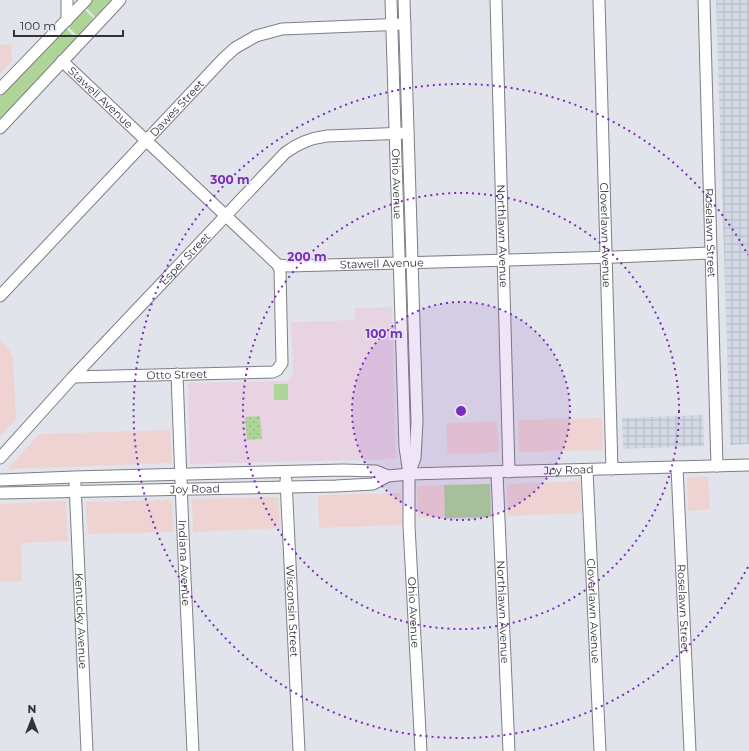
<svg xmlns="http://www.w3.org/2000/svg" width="749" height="751" font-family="Montserrat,sans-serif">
<defs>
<pattern id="industrial-grid" width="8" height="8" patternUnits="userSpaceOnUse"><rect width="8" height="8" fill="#d2d8e4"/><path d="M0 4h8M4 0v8" fill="none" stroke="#b5bac4"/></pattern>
<pattern id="park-dots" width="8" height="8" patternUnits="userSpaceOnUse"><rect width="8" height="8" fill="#aed497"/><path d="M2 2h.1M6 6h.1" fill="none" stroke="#96b683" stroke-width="1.8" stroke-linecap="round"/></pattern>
</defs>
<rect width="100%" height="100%" fill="#e1e4ea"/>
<!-- commercial -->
<g fill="#eed3d2">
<polygon points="11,44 12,61 0,74 0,45"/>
<polygon points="0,340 10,351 13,358 16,420 0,436"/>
<polygon points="602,418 603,450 519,452 518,420"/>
<polygon points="497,421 499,452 447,454 446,423"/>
<polygon points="170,430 172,463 8,469 39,434"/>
<polygon points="708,477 710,509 688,511 687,478"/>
<polygon points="580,481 581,513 508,516 507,484"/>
<polygon points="444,485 445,517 418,518 417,486"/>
<polygon points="401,493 402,525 319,528 318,495"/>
<polygon points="278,497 280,528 193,532 192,499"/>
<polygon points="169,500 172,502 173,532 88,534 86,502"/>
<polygon points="66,501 68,541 21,543 22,581 0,582 0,504"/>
</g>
<!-- industrial -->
<g fill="url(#industrial-grid)">
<polygon points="716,0 749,0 749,444 730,445"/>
<polygon points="703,415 704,446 623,449 622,418"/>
</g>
<!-- education -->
<polygon fill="#e8d3e2" points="392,307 396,459 190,464 188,383 287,381 293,375 291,322 355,320 355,308"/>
<!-- grass -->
<g fill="#aed497">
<polygon points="92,0 113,0 96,18 86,7"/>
<polygon points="84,9 95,20 79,37 67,26"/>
<polygon points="66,28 77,40 0,121 0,97"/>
<rect x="274" y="384" width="14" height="16"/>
<polygon points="490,484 491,517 445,518 444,485"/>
</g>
<!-- park -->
<polygon fill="url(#park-dots)" points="260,416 262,439 247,440 245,417"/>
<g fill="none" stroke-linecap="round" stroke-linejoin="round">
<!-- minor casing -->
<g stroke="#7d7f85" stroke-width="13">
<g id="minor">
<polyline points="67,0 67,20"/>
<path id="s1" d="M391,0L405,447L409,474V526L421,751"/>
<polyline points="404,0 417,422 415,458 409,474"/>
<path id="s2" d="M496,0L509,472"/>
<path id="s3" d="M599,0L612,469"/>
<path id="s4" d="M704,0L717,466"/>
<path id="s5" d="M62,61L278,265L289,266L615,257L710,253"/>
<polyline points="0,89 86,0"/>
<polyline points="0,128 120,0"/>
<path id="s6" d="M0,296L224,58L235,48L256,36L282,29L405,24"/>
<path id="s7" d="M177,374L183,534L193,751"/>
<path id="s8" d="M73,377L273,372L277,370L282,363L280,270L278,265"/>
<path id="s9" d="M0,458L73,377L285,153C298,143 311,138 327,136L408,133"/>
<path id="s10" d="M677,467L690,751"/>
<path id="s11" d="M587,470L600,751"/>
<path id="s12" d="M497,473L509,751"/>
<polyline points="0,480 74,477 343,470 376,471 388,476"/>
<path id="s13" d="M286,480L299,751"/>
<path id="s14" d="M75,484L87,751"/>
<path id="s15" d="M0,493L336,486L373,484L388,476L409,474L749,465"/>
</g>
</g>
<!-- minor -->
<use href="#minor" stroke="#fff" stroke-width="11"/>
</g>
<!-- distance rings -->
<circle cx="461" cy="411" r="109" fill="#7b2cbf" fill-opacity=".12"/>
<g fill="none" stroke="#7b2cbf" stroke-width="2" stroke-dasharray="2 4">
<circle cx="461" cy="411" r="109"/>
<circle cx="461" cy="411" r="218"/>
<path d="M748 567A327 327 0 1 1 748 255"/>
</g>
<g text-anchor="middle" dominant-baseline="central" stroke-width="3.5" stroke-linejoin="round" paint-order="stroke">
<!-- street labels -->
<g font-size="11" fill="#323336" stroke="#e1e4ea">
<text stroke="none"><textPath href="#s5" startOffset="53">Stawell Avenue</textPath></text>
<text stroke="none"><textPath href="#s6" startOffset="258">Dawes Street</textPath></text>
<text stroke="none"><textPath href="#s1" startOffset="184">Ohio Avenue</textPath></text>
<text stroke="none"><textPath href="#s4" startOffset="233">Roselawn Street</textPath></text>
<text stroke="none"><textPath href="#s3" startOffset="235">Cloverlawn Avenue</textPath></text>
<text stroke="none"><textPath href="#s2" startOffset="236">Northlawn Avenue</textPath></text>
<text stroke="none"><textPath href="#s9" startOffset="272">Esper Street</textPath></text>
<text stroke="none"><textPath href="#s5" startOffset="401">Stawell Avenue</textPath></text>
<text stroke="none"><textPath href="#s8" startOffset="104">Otto Street</textPath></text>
<text stroke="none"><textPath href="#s15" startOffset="571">Joy Road</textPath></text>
<text stroke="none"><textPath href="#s15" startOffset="195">Joy Road</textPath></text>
<text stroke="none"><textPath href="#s7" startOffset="189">Indiana Avenue</textPath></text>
<text stroke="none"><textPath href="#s10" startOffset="142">Roselawn Street</textPath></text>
<text stroke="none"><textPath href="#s11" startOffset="141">Cloverlawn Avenue</textPath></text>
<text stroke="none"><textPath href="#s13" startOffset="131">Wisconsin Street</textPath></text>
<text stroke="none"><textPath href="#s12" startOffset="139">Northlawn Avenue</textPath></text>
<text stroke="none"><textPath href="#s1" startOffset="613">Ohio Avenue</textPath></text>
<text stroke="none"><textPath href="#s14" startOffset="137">Kentucky Avenue</textPath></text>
</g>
</g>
<circle cx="461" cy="411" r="6" fill="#7b2cbf" stroke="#e1e4ea" stroke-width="2"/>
<g font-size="12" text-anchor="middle" font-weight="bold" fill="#7b2cbf" stroke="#e1e4ea" stroke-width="3.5" stroke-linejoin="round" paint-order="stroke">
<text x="230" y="184">300 m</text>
<text x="307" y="261">200 m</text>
<text x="384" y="338">100 m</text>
</g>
<!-- north arrow -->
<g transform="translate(32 719)" stroke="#e1e4ea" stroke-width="3" paint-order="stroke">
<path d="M0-3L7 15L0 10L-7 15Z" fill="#323336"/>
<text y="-6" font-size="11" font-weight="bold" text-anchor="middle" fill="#323336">N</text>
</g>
<!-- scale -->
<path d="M14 30v6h109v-6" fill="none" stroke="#323336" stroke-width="2"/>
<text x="20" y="30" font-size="12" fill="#323336" stroke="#e1e4ea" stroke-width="3" paint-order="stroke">100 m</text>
</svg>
